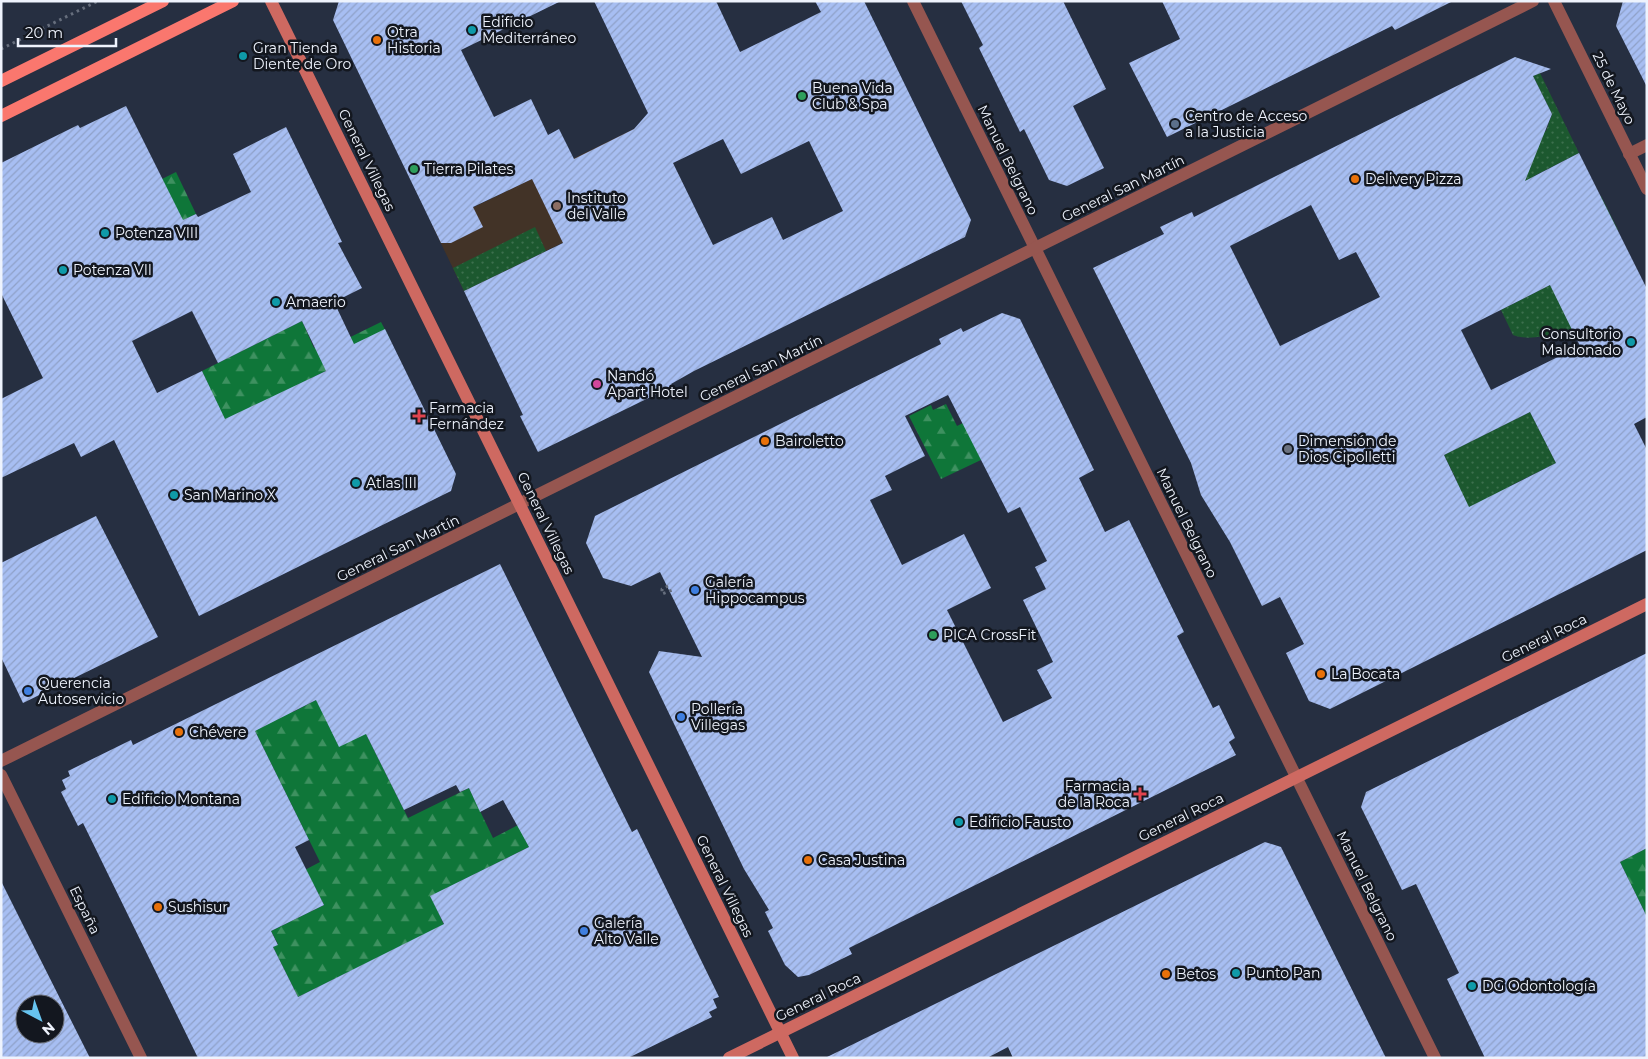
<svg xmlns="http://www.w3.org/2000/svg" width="1648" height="1059" font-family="Montserrat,sans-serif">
<defs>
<pattern id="forest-firs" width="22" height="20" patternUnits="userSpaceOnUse" patternTransform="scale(1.25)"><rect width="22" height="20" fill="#0f7639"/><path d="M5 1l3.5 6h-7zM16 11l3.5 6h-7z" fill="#3e9160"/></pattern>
<pattern id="garden-dots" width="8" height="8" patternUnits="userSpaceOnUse" patternTransform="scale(1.25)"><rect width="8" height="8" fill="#1c582f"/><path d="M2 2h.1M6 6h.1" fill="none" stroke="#3d704e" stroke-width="1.8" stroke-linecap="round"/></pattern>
<pattern id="building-hatch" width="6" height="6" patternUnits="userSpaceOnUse" patternTransform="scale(1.25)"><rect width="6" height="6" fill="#a7bef2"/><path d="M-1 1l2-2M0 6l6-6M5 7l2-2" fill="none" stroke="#8fa1c8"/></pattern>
</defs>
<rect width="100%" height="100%" fill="#262f41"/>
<!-- education -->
<polygon fill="#423327" points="652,120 683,184 464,291 433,227"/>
<!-- forest -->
<g fill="url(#forest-firs)">
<polygon points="176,172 196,214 161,231 116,202"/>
<polygon points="302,321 314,348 324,343 326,349 381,322 390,339 181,443 213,395 202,371"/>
<polygon points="946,404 957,426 965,422 983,459 941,479 909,416 931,405 933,410"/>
<polygon points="316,700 366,734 408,818 469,788 493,838 518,825 529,847 431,896 444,925 298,997 273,947 278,944 271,931 324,905 315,887 299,873 320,862 250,721 288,702 293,712"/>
<polygon points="1647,848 1647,917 1620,862"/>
</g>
<!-- garden -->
<g fill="url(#garden-dots)">
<polygon points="1540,73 1579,153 1534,176 1555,218 1601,196 1618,230 1553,263 1500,120 1537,135 1546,131 1552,114 1533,76"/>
<polygon points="535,227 546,251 464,291 453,268"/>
<path d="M1550,285L1586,323C1569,331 1530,343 1513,335L1501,310Z"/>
<polygon points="1530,412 1556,463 1510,486 1532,529 1468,525 1429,495 1457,481 1444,455"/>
</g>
<!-- building -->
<g fill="url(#building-hatch)" fill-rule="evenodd">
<path d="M339,1H561L461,50L494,117L531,99L548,135L559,129L574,159L634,129L648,113L594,1H716L740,52L821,12L815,1H864L971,220L965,237L694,371L671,384L673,386L538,452L520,416L523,415L464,291L563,243L532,179L473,207L483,227L451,243H441L333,20ZM723,139L741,174L809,141L843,211L783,240L772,217L713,245L673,163Z"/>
<polygon points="961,1 1063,1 1106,89 1073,106 1104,168 1067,186 1049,180 1024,129 1020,132 979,48 983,45"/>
<polygon points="1162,1 1453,1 1395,30 1392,26 1167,137 1129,63 1180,39"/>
<polygon points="1623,1 1647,1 1647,87 1616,26"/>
<path d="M1515,57L1551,69L1533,76L1552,114L1525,181L1579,153L1647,289V417L1634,424L1647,450V550L1330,709L1309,701L1286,653L1304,644L1280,597L1262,606L1230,542L1201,495L1191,463L1093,268L1164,234L1160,227L1192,212L1194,217ZM1311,205L1339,260L1356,252L1380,297L1280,346L1230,246ZM1550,285L1580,346L1491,390L1461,330ZM1530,412L1556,463L1469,507L1444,455Z"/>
<path d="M126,106L183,220L196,214L198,217L251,192L233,154L286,127L342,242L338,243L362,288L334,302L354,344L385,329L456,474L451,491L199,616L114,440L81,457L74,443L1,478V399L43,378L1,293V163L78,125L80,128ZM192,311L218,363L302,321L326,371L225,419L202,371L157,393L132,341Z"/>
<path d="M1002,313L1020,319L1094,470L1079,478L1105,532L1129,520L1184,632L1177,636L1213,708L1219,705L1235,738L1229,742L1236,755L849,948L852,954L809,975L798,977L785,965L768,931L773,928L765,912L769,910L744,869L649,672L659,651L702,657L660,572L631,586L603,578L586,543L595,516L941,344L939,339L961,328L963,332ZM948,395L1008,513L1020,507L1047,561L1035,567L1046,589L1023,600L1053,662L1037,670L1052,698L1003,722L947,610L991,588L964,534L902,565L870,500L892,490L885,476L925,456L905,416Z"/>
<polygon points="96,516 158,637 23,703 1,657 1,563"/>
<path d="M500,564L632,832L637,829L719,997L713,999L717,1008L709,1012L712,1017L628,1058H198L83,823L78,826L61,792L66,789L62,780L70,776L68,771L131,740L133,745ZM316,700L339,747L366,734L404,810L456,785L460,792L469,788L480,812L503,800L529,847L430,896L444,924L298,997L273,947L278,945L271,931L324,905L295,847L309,840L255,731Z"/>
<polygon points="1647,653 1647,848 1620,862 1647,917 1647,1058 1485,1058 1447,979 1459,973 1416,884 1402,890 1361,807 1366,792"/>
<polygon points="1265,842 1281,847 1386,1058 1013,1058 1008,1047 987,1058 825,1058"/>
<path d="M1,881L25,929L90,1058H1ZM25,1004H55V1034H25Z"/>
</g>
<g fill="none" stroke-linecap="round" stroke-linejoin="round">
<!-- path -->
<g stroke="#666e7d" stroke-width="3" stroke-dasharray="2.5 4" stroke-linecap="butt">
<polyline points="1,49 98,1"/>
<polyline points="668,586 662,589 662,594 675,589"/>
</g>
<!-- lane -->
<polyline stroke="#965650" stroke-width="12" points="1629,154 1647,145"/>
<!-- street -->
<g stroke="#965650" stroke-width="12">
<polyline points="913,1 1435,1058"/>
<polyline points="1554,1 1647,189"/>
<polyline points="1,761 1533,1"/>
<polyline points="1,775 141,1058"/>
</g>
<!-- secondary -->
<g stroke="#ce6961" stroke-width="12">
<polyline points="271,1 793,1058"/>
<polyline points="729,1058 1647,604"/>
</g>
<!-- primary -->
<g stroke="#fa776e" stroke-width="12">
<polyline points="1,81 163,1"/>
<polyline points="1,116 233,1"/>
</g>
</g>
<!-- markers -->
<g fill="#0f9aa8" stroke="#13171f" stroke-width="2">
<circle cx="472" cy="30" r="5"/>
<circle cx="243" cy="56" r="5"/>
<circle cx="105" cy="233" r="5"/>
<circle cx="63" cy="270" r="5"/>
<circle cx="276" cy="302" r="5"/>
<circle cx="1631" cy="342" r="5"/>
<circle cx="356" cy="483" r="5"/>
<circle cx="174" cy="495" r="5"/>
<circle cx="112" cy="799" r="5"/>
<circle cx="959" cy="822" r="5"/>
<circle cx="1236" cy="973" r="5"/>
<circle cx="1472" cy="986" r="5"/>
</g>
<g fill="#e8710a" stroke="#13171f" stroke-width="2">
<circle cx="377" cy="40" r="5"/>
<circle cx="1355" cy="179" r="5"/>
<circle cx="765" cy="441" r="5"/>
<circle cx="1321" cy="674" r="5"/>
<circle cx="179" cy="732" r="5"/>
<circle cx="808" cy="860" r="5"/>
<circle cx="158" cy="907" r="5"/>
<circle cx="1166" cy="974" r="5"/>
</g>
<g fill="#2e9e5b" stroke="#13171f" stroke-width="2">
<circle cx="802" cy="96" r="5"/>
<circle cx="414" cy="169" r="5"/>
<circle cx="933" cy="635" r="5"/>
</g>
<circle fill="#5c6f8a" stroke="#13171f" stroke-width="2" cx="1175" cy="124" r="5"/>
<circle fill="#8d6e63" stroke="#13171f" stroke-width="2" cx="557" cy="206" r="5"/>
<circle fill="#d1479c" stroke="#13171f" stroke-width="2" cx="597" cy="384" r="5"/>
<g fill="#e0444e" stroke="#13171f" stroke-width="2">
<path d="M416.5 408.5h5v5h5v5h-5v5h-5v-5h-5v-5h5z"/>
<path d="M1137.5 786.5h5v5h5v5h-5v5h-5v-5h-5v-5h5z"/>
</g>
<circle fill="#6b7280" stroke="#13171f" stroke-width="2" cx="1288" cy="449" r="5"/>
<g fill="#3f7fe0" stroke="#13171f" stroke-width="2">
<circle cx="695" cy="590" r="5"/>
<circle cx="28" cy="691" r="5"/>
<circle cx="681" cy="717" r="5"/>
<circle cx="584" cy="931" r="5"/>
</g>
<g text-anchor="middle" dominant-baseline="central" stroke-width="5" stroke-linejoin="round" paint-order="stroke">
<!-- poi labels -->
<g font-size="14" fill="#eef3fd" stroke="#13171f" text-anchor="start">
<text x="482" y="22">Edificio<tspan x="482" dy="16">Mediterráneo</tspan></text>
<text x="387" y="32">Otra<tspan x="387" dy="16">Historia</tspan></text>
<text x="253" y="48">Gran Tienda<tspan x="253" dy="16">Diente de Oro</tspan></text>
<text x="812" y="88">Buena Vida<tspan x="812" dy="16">Club &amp; Spa</tspan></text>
<text x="1185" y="116">Centro de Acceso<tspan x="1185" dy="16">a la Justicia</tspan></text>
<text x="424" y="169">Tierra Pilates</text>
<text x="1365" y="179">Delivery Pizza</text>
<text x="567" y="198">Instituto<tspan x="567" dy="16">del Valle</tspan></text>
<text x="115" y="233">Potenza VIII</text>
<text x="73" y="270">Potenza VII</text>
<text x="286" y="302">Amaerio</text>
<text x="1621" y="334" text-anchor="end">Consultorio<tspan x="1621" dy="16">Maldonado</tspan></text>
<text x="607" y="376">Nandó<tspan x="607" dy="16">Apart Hotel</tspan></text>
<text x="429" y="408">Farmacia<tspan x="429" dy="16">Fernández</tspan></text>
<text x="775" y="441">Bairoletto</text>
<text x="1298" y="441">Dimensión de<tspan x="1298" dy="16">Dios Cipolletti</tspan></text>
<text x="366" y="483">Atlas III</text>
<text x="184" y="495">San Marino X</text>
<text x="705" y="582">Galería<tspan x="705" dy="16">Hippocampus</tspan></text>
<text x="943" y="635">PICA CrossFit</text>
<text x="1331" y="674">La Bocata</text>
<text x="38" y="683">Querencia<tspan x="38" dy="16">Autoservicio</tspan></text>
<text x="691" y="709">Pollería<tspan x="691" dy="16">Villegas</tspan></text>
<text x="189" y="732">Chévere</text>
<text x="1130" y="786" text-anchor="end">Farmacia<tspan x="1130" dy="16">de la Roca</tspan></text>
<text x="122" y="799">Edificio Montana</text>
<text x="969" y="822">Edificio Fausto</text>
<text x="818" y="860">Casa Justina</text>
<text x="168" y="907">Sushisur</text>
<text x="594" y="923">Galería<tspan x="594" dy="16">Alto Valle</tspan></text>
<text x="1246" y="973">Punto Pan</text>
<text x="1176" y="974">Betos</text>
<text x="1482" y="986">DG Odontología</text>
</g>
<!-- street labels -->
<g font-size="14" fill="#eef3fd" stroke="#13171f">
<text transform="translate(1614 88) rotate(64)">25 de Mayo</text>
<text transform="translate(367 160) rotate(64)">General Villegas</text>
<text transform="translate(1008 160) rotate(64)">Manuel Belgrano</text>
<text transform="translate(1123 188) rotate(-26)">General San Martín</text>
<text transform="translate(761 368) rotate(-26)">General San Martín</text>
<text transform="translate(546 523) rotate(64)">General Villegas</text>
<text transform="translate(1187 523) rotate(64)">Manuel Belgrano</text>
<text transform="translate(398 548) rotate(-26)">General San Martín</text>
<text transform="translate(1544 638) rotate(-26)">General Roca</text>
<text transform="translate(1181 817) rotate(-26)">General Roca</text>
<text transform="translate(725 886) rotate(64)">General Villegas</text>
<text transform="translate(1367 886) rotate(64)">Manuel Belgrano</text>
<text transform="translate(85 910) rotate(64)">España</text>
<text transform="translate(818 997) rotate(-26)">General Roca</text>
</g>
</g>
<!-- border -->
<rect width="1648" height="1059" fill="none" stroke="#eef3fd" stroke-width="5"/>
<!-- north arrow -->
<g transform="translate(40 1019) rotate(139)"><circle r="24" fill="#13171f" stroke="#6b6f78"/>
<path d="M0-4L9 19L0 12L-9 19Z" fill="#67c4f0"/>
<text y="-8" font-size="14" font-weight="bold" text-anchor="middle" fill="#eef3fd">N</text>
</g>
<!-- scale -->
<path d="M18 38v8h98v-8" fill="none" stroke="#eef3fd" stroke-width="2.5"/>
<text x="25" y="38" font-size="15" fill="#eef3fd" stroke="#13171f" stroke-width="4" paint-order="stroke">20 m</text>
</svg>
